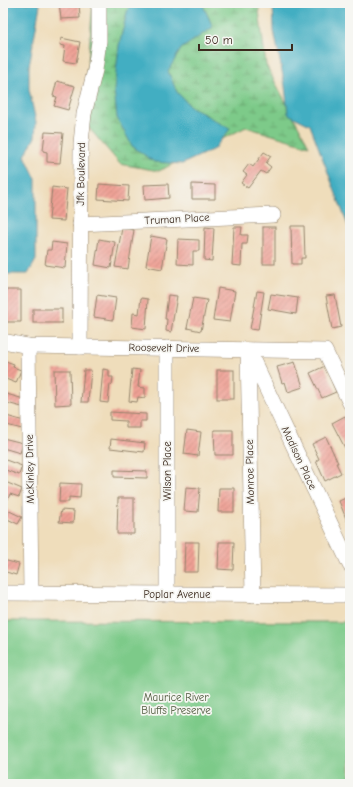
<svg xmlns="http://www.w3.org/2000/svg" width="353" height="787" font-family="'Comic Neue',sans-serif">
<defs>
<pattern id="wetland-marsh" width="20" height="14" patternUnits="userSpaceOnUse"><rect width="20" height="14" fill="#7dca89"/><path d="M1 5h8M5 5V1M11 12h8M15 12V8" fill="none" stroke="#68a46f"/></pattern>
<pattern id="building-hatch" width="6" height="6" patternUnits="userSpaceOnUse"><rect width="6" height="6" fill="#efa094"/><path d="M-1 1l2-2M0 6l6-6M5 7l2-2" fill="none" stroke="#c38378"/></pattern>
</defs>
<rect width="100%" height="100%" fill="#f6f6f2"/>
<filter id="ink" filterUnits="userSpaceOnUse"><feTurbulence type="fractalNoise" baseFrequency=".025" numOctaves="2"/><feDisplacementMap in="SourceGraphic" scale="8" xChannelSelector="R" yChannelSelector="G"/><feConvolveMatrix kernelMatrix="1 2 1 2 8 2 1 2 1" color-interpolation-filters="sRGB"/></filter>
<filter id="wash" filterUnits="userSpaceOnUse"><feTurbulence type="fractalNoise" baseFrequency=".012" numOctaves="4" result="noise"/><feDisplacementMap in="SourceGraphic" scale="16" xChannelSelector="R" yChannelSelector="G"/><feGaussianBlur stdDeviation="0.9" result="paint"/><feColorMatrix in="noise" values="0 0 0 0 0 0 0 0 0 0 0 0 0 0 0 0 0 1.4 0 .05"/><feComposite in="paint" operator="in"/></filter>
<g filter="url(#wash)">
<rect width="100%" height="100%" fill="#efddbb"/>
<!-- wetland -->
<polygon fill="url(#wetland-marsh)" stroke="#5c7a54" points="93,3 258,3 266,65 309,146 246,127 159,171 120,164 83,121"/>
<!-- green -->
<polygon fill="#7dca89" stroke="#5c7a54" points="3,621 350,622 350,784 3,784"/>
<!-- water -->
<g fill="#43aec2" stroke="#3f6c70">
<polygon points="3,3 39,3 40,5 29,66 29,89 36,122 35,137 25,156 36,179 36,260 28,274 3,274"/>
<polygon points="131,3 202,3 213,27 181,49 168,71 177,92 190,106 230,129 214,149 182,164 154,162 132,146 117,118 114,90 119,45 127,12"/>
<polygon points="273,3 350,3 350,231 310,125 288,114 285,86 274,31"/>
</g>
<g id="blocks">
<!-- building -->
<g fill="url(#building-hatch)">
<polygon points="59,3 79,3 80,18 61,19"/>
<polygon points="61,38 80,42 76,63 63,61 65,46 60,45"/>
<polygon points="57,81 75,86 68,110 54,106 57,97 53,96"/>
<polygon points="45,132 63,133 60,163 47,162 47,152 43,151"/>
<polygon points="264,152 271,156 266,163 271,167 266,174 261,171 248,188 241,183 247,175 243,172 249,164 253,167"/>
<polygon points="99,184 129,186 128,201 98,199"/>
<polygon points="168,184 169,198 145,200 144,185"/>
<polygon points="192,184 215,185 215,199 192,199"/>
<polygon points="52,187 67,189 64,221 49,220"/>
<polygon points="291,226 304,226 305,258 301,258 301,264 292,264"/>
<polygon points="205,227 214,228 212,261 204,260"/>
<polygon points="234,227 242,227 241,235 248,235 247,244 242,244 241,266 232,265"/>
<rect x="263" y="227" width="12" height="37"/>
<polygon points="122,228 134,230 128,269 115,267"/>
<polygon points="151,236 167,239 162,269 146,266"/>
<polygon points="99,239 115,242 111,268 95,265"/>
<polygon points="178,239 199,240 199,251 193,251 193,265 177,264"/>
<polygon points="52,242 67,244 65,268 45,265 47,250 51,250"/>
<polygon points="218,288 235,291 230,322 213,320"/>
<polygon points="4,290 21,290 21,322 3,322"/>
<polygon points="257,291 264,292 258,330 250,329"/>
<polygon points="271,294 298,298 296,314 268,309"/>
<polygon points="97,295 116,298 113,320 94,317"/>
<polygon points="168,295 177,296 171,332 166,331 167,319 165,319"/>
<polygon points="335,295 341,327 332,329 326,296"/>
<polygon points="141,298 148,299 146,329 132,327 133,313 139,314"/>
<polygon points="193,298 207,300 201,331 187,328"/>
<rect x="33" y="309" width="29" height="14"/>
<polygon points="3,360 14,364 13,367 21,370 16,383 3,378"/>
<polygon points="295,362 303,387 288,392 285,382 282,383 277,367"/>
<polygon points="325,366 336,392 322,398 310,373"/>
<polygon points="103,369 109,370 109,377 113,377 112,385 110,384 108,403 100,402"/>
<polygon points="132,369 140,370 138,387 145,388 145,398 138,397 137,402 129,401"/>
<polygon points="54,370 70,370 71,404 55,405"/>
<polygon points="84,370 91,370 88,402 81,402"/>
<rect x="217" y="370" width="17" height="29"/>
<polygon points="3,393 24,399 22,407 3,402"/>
<polygon points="110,412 146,414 146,421 140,421 140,428 126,428 126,421 110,420"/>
<polygon points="3,415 24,421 22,429 3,424"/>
<polygon points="345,416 350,426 350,445 345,448 332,423"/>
<polygon points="187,430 201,432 198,456 184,454"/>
<polygon points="214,430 233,430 233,455 215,455"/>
<polygon points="326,437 338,463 336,463 341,473 325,481 316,461 319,459 312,444"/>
<polygon points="3,438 23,443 20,453 3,448"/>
<polygon points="111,439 145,443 144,452 110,448"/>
<polygon points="3,459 22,466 19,475 3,469"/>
<polygon points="114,470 147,471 147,478 114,477"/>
<polygon points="3,481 22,489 19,497 10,494 8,499 3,497"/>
<polygon points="60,483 81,484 80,498 69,497 69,502 59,502"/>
<polygon points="186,487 200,488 198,512 184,511"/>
<polygon points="219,488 234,488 234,512 218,512"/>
<polygon points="350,496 350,520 347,521 339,501"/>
<polygon points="118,498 134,498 134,534 117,534"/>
<polygon points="3,508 22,517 18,524 3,517"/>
<polygon points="61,510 74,511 73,523 59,522"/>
<polygon points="185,542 199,542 198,572 184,572"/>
<polygon points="219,542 234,542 233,570 218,569"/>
<polygon points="3,560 19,564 16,575 3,571"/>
</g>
</g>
</g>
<g filter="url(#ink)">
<use href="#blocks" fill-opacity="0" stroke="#95846c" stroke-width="1"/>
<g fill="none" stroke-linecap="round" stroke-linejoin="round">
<!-- minor casing -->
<g stroke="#95846c" stroke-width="16">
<g id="minor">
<polyline points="80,224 273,215"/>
<polyline points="3,341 28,346 325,351 350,403"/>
<polyline points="28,346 31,593"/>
<polyline points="80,347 81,143 84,114 95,70 99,41 99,7 97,3"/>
<polyline points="248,350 253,595"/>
<polyline points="250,354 350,565"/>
<polyline points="3,593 350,595"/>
<polyline points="167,594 167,348"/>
</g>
</g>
<!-- minor -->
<use href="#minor" stroke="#fff" stroke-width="15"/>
</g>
</g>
<g text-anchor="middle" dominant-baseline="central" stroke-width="3.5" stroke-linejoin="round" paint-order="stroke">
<!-- street labels -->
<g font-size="11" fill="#3b2a1e" stroke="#f6f6f2">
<text transform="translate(81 174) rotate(-89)">Jfk Boulevard</text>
<text transform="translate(177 219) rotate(-3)">Truman Place</text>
<text transform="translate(164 348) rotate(1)">Roosevelt Drive</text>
<text transform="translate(299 458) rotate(65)">Madison Place</text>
<text transform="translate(30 469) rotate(-91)">McKinley Drive</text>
<text transform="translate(167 471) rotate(-90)">Wilson Place</text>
<text transform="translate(250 472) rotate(-91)">Monroe Place</text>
<text x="177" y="594">Poplar Avenue</text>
</g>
<!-- park labels -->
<g font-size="11" fill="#4f5a3e" stroke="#f6f6f2">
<text x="176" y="697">Maurice River<tspan x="176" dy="13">Bluffs Preserve</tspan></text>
</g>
</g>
<!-- margin -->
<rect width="353" height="787" fill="none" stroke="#f6f6f2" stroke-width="16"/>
<!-- scale -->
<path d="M199 44v6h93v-6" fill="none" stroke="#3b2a1e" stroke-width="2"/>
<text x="205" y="44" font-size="12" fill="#3b2a1e" stroke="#f6f6f2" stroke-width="3" paint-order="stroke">50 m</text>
</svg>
